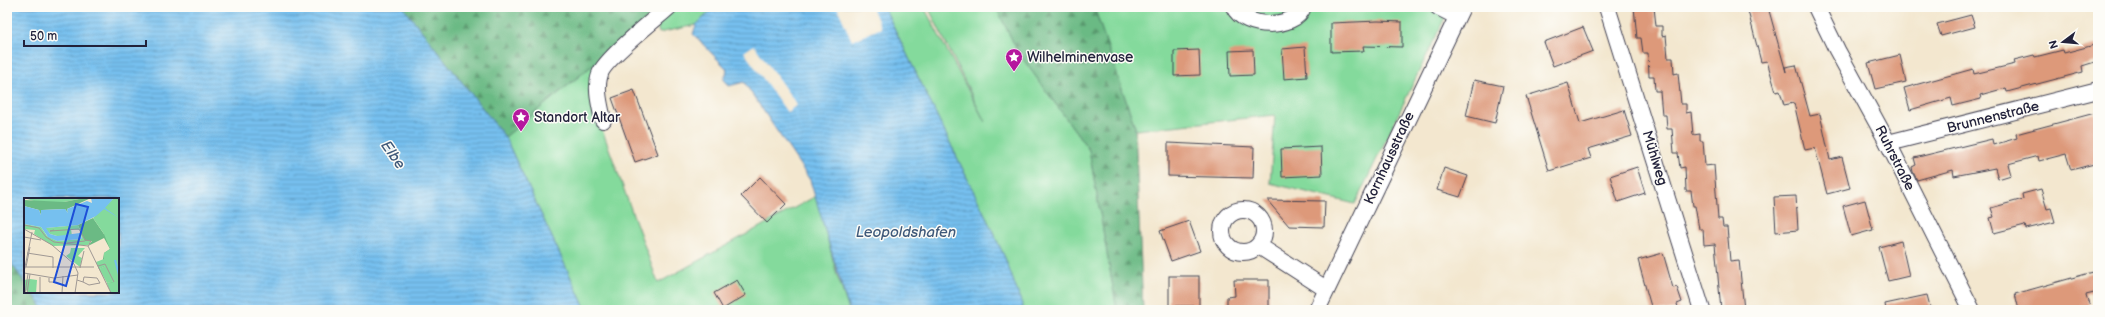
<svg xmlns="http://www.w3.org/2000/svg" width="2105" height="317" font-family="'Balsamiq Sans',sans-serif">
<defs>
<pattern id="forest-firs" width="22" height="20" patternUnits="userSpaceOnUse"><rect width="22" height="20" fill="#6bba84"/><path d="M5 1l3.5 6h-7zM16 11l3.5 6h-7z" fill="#58976d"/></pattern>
<pattern id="water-rules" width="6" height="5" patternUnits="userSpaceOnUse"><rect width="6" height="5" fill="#76c0ef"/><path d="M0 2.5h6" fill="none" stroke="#609cc3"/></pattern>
</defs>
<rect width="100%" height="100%" fill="#fdfcf7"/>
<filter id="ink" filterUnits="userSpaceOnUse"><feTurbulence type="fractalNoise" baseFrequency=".025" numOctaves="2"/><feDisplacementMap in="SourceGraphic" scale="8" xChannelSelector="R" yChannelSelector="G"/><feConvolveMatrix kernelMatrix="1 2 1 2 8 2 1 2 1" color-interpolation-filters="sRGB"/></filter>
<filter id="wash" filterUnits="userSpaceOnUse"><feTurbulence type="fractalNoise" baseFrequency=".012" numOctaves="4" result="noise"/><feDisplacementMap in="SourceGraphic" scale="16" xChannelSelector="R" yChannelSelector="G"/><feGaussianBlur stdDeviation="0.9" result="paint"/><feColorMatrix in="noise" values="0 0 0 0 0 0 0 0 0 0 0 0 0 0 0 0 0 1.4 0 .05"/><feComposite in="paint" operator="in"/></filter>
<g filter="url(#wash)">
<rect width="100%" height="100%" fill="#f3e7cf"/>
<!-- grass -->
<g fill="#84da9c" stroke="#537e6c">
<polygon points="663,7 715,7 696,25 659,33 654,15"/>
<polygon points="884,7 924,7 985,122 928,7 996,7 1018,52 1089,150 1117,310 1024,310 1005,258 986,217"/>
<polygon points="1094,7 1450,7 1355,204 1270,183 1275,115 1136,130"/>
<polygon points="615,47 595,110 658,283 816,196 837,275 849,310 586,310 505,137"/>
</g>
<!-- forest -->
<g fill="url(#forest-firs)" stroke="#466e60">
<polygon points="403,7 663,7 505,137"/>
<polygon points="996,7 1094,7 1135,127 1143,310 1117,310 1089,150 1018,52"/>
<polygon points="7,257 25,283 25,292 32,292 44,310 7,310"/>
</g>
<!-- water -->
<g fill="url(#water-rules)" stroke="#4c7195">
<polygon points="7,7 403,7 505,137 586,310 44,310 32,292 118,292 118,199 25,199 25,283 7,257"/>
<polygon points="715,7 884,7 986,217 1005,258 1024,310 849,310 810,180 744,82 729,86 723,78 726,75 727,69 693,34 696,25"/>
</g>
<!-- pier -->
<g fill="#f3e7cf">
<polygon points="837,7 872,7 881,28 852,41"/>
<polygon points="754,45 797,105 787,112 744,52"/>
</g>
<g id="blocks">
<!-- building -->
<g fill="#dd997a">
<polygon points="1634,7 1654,7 1656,26 1662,26 1662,36 1666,35 1668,58 1673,58 1674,74 1678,73 1681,104 1686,104 1686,113 1691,112 1693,135 1700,134 1700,141 1703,141 1705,166 1714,165 1718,219 1722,219 1723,227 1727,227 1730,261 1739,260 1744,310 1721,310 1715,244 1704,245 1703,229 1699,229 1695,206 1693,206 1691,191 1686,191 1685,167 1680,168 1678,153 1674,153 1672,129 1667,129 1666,115 1662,115 1660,91 1655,91 1654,76 1649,76 1648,53 1643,53 1641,38 1637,38"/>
<polygon points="1747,7 1768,7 1786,72 1785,67 1796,65 1810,116 1820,114 1830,160 1842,157 1850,188 1827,194 1815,148 1805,150 1794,103 1784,105 1780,91 1776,92 1767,61 1761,62"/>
<polygon points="1971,15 1975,27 1941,36 1937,24"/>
<polygon points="1378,21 1402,22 1402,47 1363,46 1364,51 1331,52 1331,23"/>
<polygon points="1583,27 1593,51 1553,66 1544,42"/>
<polygon points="2098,44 2098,61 2082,66 2083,72 2007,92 2006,88 1980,95 1981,99 1953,106 1951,98 1910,110 1904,88 1973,69 1974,74 2015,64 2014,60 2034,55 2035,57 2063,50 2064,53"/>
<polygon points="1305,47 1307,77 1284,79 1282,49"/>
<polygon points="1199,50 1200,75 1174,76 1174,51"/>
<polygon points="1253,50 1254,75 1230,76 1229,51"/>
<polygon points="1900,55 1906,82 1875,89 1868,63"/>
<polygon points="1474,80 1503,86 1495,123 1466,116"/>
<polygon points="1568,83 1580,123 1624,110 1632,136 1588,149 1591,158 1549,171 1526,96"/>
<polygon points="634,90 658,154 635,162 612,98"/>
<polygon points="2095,113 2098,126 2098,163 2071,170 2066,154 2039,161 2038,156 2008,164 2011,175 1998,179 1995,168 1954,176 1953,170 1917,180 1913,172 1912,167 1916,165 1914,158 1992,139 1993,145 2017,138 2016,134"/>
<polygon points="1168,143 1254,147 1253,178 1168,176"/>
<polygon points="1321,147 1322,175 1282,177 1281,149"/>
<polygon points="1637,167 1645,193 1618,202 1610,176"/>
<polygon points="1444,168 1468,176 1460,197 1437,190"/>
<polygon points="760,177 786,204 767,223 741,196"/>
<polygon points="2041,189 2047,209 2051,208 2055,222 2026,229 2025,225 1994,233 1990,218 1994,217 1991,208 2023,199 2022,194"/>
<polygon points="1796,196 1798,230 1776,232 1774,197"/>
<polygon points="1267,200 1325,201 1324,227 1289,226"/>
<polygon points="1865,200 1873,230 1851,236 1843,206"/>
<polygon points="1189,221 1200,251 1171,261 1160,231"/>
<polygon points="1901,241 1909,276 1888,281 1879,247"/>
<polygon points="1663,253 1673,288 1677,287 1682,302 1677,304 1679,310 1652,310 1646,289 1638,260"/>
<polygon points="2093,272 2098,292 2086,295 2090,307 2077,310 2019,310 2015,294"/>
<rect x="1169" y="276" width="30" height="30"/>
<polygon points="737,280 746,295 723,309 714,293"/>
<polygon points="1234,280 1269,280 1269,310 1227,310 1227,297 1235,296"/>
<polygon points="1927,295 1931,310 1886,310 1885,304"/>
</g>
</g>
</g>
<g filter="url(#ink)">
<use href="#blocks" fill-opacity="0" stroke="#414051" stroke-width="1"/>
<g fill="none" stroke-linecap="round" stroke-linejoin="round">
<!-- minor casing -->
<g stroke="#414051" stroke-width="18">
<g id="minor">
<path d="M1234,7C1244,29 1295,30 1303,7"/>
<polyline points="1438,7 1456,16"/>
<polyline points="1607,7 1702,310"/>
<polyline points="1816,7 1837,50 1888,143 1972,310"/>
<path d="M603,120C600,105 595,89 600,74C603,61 656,18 669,7"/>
<polyline points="1888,143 2098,90"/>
<circle cx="1243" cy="231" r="21"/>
<polyline points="1259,246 1326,289"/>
<polyline points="1317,310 1462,7"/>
</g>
</g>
<!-- minor -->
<use href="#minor" stroke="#fff" stroke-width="16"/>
</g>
</g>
<!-- icons -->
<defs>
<g id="sight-pin" transform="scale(0.9)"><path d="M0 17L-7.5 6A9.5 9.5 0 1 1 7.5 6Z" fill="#b5179e" stroke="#fdfcf7"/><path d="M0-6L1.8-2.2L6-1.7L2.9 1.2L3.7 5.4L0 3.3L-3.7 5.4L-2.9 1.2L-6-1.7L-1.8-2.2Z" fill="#fff"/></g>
</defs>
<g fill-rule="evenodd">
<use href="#sight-pin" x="1014" y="57"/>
<use href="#sight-pin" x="521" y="117"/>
</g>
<g text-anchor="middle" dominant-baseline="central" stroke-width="3" stroke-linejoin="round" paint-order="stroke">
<!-- poi labels -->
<g font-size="14" fill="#22223b" stroke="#fdfcf7" text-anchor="start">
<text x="1027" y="57">Wilhelminenvase</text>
<text x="534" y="117">Standort Altar</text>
</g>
<!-- street labels -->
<g font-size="14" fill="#22223b" stroke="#fdfcf7">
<text transform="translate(1993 117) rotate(-14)">Brunnenstraße</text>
<text transform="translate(1389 158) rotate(-65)">Kornhausstraße</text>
<text transform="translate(1655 158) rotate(73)">Mühlweg</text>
<text transform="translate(1895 158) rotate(63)">Ruhrstraße</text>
</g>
<!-- water labels -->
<g font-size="15" font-style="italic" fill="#3f597a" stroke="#fdfcf7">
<text transform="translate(393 155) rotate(55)">Elbe</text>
<text x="906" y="232">Leopoldshafen</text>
</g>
</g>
<!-- overview -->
<g transform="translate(24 198)">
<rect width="95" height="95" fill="#f3e7cf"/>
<path d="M0,0H60L40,4H13ZM0,26L17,29L23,38L33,43L58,41L56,33L67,43L64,47L29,48L10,36L11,32L0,31ZM54,27L56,32L47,31L48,38H33L26,36L21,30ZM47,50H61L54,58L58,60L56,69L42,58L46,55ZM6,81L13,82L12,95H3L4,91L0,95V82Z" fill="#84da9c"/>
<path d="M60,0H67L43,11L44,15L41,11L18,12L17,17L15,12L0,8V2L40,4ZM69,20L80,36L88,30L85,27L82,30L83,24L91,27L90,29L95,26L90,50L92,60H95V94L87,95L83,85L93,83L86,66L75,71L74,68L78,67L80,55L86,51L80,40L64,48L68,43H61L54,27Z" fill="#6bba84"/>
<path d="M90,0H95V95H87L83,85L90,84L81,68L75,71L72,64L80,61V55L86,51L80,36L69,20Z" fill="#84da9c"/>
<path d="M86,66L93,83L83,85L75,71Z" fill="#84da9c"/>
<path d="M67,0H90L81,10L95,20L80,11L72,18L54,27L22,30L26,36L33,38L56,35L58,41L33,43L24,39L17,29L0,26V8L15,12L17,17V12L41,11L44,15L43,11L63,3L68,5Z" fill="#76c0ef"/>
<path fill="none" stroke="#76c0ef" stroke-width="2" d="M91,62L95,77"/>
<path fill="none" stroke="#9f9894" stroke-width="1" d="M0,27L15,30L22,39L30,44L64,48M0,31L28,47L50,66L54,75L51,95M30,32L26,33L55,31L61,42L67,43L64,48M0,39L17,42M43,45L61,43M64,48L87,95M3,55L29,59V70M74,68L81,66L90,84M1,69H70M2,69L6,49M56,70L60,53M0,74L8,34M0,75L30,80L54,77M25,80V84H30V80M53,82L59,84L60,79L73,80L76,85L65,87L59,84M1,95L4,76M3,95L6,76M16,95V79M38,95L39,78"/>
<path fill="#1d4ed8" fill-opacity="0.15" stroke="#1d4ed8" stroke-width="2" d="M52,6L64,9L42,88L30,84Z"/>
<rect width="95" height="95" fill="none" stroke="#22223b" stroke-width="2"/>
</g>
<!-- margin -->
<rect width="2105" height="317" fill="none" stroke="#fdfcf7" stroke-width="24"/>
<!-- north arrow -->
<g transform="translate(2063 42) rotate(254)" stroke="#fdfcf7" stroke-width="3" paint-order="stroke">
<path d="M0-3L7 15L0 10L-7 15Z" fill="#22223b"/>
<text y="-6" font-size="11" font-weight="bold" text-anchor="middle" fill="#22223b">N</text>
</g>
<!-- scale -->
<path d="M24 40v6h122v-6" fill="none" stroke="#22223b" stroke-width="2"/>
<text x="30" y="40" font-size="12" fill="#22223b" stroke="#fdfcf7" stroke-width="3" paint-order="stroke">50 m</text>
</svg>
